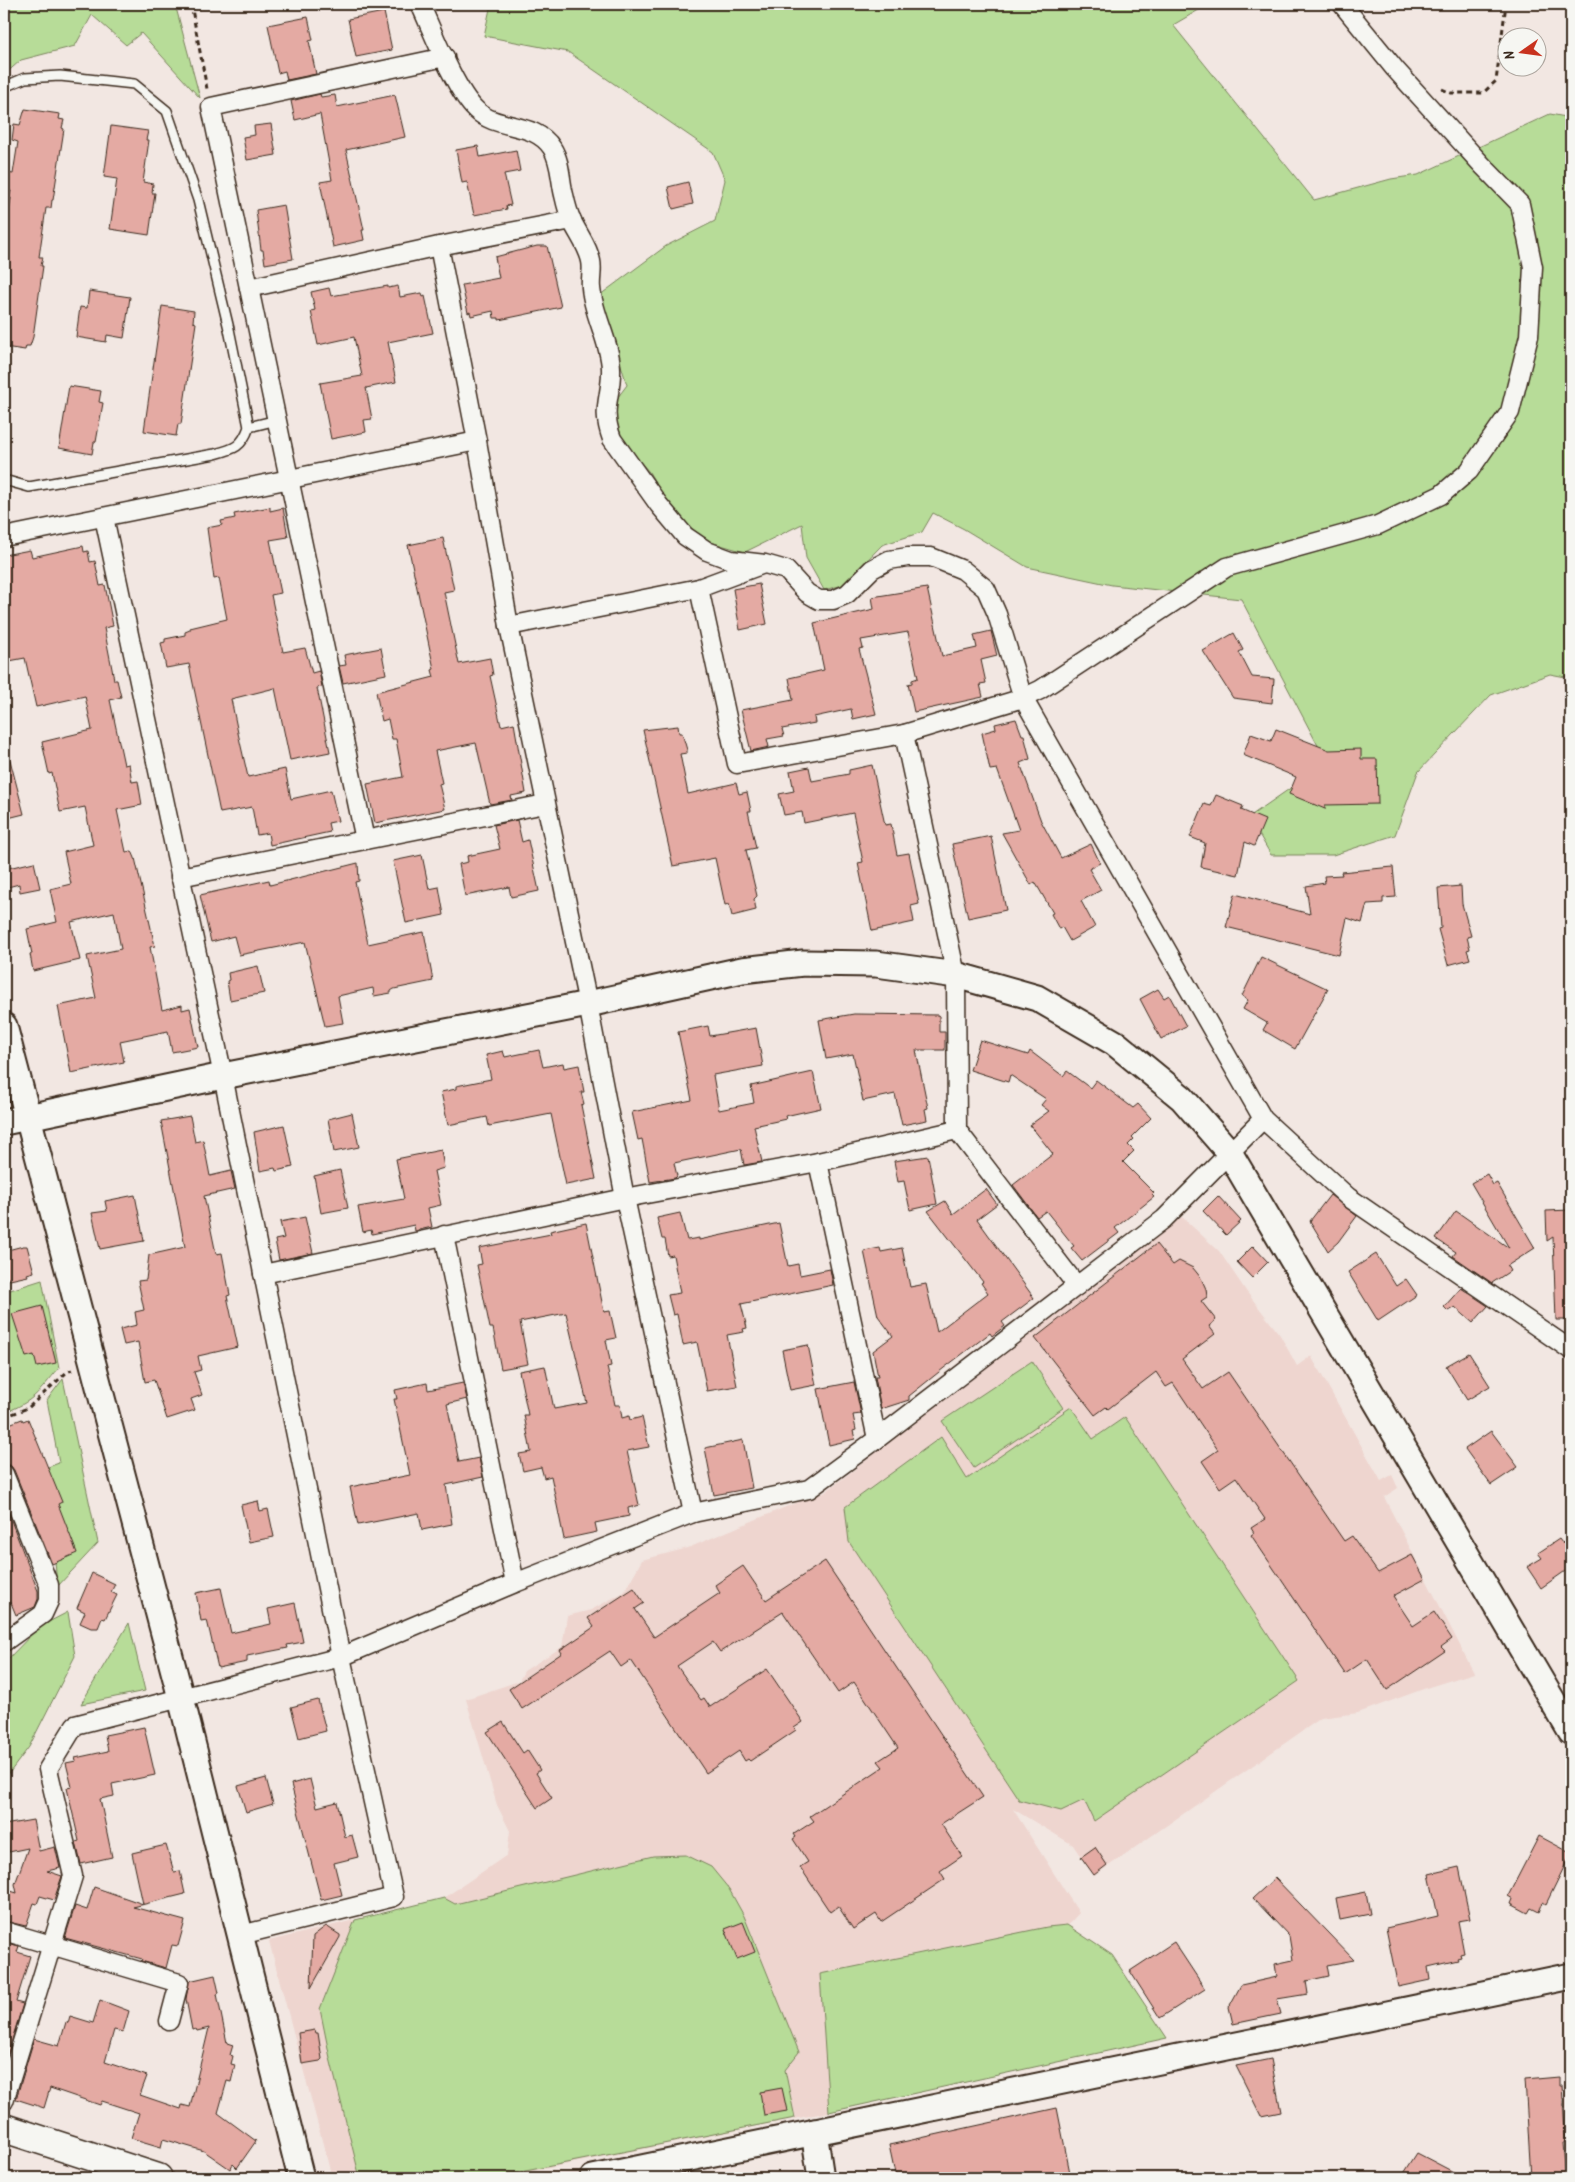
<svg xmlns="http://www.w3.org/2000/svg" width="1575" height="2182" font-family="Kalam,sans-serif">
<rect width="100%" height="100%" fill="#f2e7e2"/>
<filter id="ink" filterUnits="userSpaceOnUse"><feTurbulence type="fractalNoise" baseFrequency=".02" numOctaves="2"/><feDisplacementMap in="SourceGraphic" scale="10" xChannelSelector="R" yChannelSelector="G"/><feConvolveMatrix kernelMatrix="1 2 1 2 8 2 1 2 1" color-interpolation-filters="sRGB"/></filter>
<g filter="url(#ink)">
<!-- built -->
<polygon fill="#eed5cf" points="1182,1217 1219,1251 1246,1291 1280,1335 1297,1366 1311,1356 1381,1481 1392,1475 1398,1488 1384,1497 1474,1673 1429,1687 1358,1713 1321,1718 1094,1876 1073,1845 1013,1809 1079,1913 1068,1925 1112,1955 1167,2038 829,2112 523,2173 490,2178 337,2178 331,2174 269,1941 444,1898 507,1855 510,1831 497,1805 466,1699 519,1681 524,1671 562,1647 567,1616 591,1610 624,1592 642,1560 688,1548 788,1506 824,1493"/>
<!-- green -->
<g fill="#b7dc98" stroke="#79835b">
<polygon points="4,4 175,4 200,98 141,33 126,45 92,15 75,46 21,60 4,75"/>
<polygon points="491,4 1209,4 1173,25 1314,200 1391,179 1418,175 1550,114 1571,118 1571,678 1550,674 1491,695 1418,772 1395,835 1333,855 1271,855 1249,817 1295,785 1324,757 1241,599 1112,585 1027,567 964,529 933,513 922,532 882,545 843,585 824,590 806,558 802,524 745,552 707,541 674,514 649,472 623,442 612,405 627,385 600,295 666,246 715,221 725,180 713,152 568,52 484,36"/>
<path d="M42,1280L59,1368C38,1393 34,1401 4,1413V1338L10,1334L4,1328V1292Z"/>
<polygon points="1032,1361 1063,1408 974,1468 942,1421"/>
<polygon points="63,1379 98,1543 57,1587 48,1467 59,1463 47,1400"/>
<polygon points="1071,1407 1093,1439 1125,1417 1299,1681 1094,1821 1084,1800 1061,1811 1019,1800 849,1542 845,1507 941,1437 967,1479"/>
<polygon points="68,1612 75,1656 29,1747 4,1780 4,1663 39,1627"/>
<polygon points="129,1623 145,1691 81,1704"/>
<polygon points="686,1855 711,1867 729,1889 744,1916 799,2052 785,2070 795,2118 490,2178 360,2178 330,2058 320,2009 355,1920 444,1898 455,1904 653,1856"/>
<polygon points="1067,1925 1112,1955 1167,2038 829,2112 820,1974 1047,1927"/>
</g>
<!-- building -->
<g fill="#e4aaa3" stroke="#3b2a1e">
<polygon points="384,12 392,50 356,57 348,19"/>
<polygon points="308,17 313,40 309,41 316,74 287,80 285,71 278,73 268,25"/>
<polygon points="320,94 321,97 335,95 337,107 395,95 405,137 346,150 364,230 362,230 364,240 333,247 320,182 332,180 320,114 295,120 291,101"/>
<polygon points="25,109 60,114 59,119 64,120 62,128 64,129 53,200 52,200 51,208 46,208 39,257 43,257 41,266 43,266 33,337 30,346 26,346 25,350 4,347 4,247 11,198 9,198 11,191 4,190 7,173 13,174 18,142 12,140 14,124 20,125"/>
<polygon points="271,124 276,155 247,160 243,137 255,135 254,126"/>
<polygon points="111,126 148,131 146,140 149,140 143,182 153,184 152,193 155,193 149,235 110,229 117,179 104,177"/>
<polygon points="478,146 480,157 516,150 520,171 504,174 511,205 506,206 507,209 474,215 467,182 462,183 456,150"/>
<polygon points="688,182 693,204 673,209 668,187"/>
<polygon points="284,205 293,259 265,264 263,250 261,250 256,210"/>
<polygon points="537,246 547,246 561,307 499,320 499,318 494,318 493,311 471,316 470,312 468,313 462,285 499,278 495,257"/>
<polygon points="388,286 388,288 398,286 400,297 422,293 423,297 425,296 433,333 388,342 396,382 366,388 372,419 364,420 366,432 331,439 320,383 362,376 354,337 318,345 311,311 315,310 311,292 329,288 331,296"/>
<polygon points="89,291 130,297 124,338 107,335 106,342 76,337 80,307 87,308"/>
<polygon points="162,306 194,311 193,322 196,323 181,424 178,424 176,436 144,431"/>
<polygon points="69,386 101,391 99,402 103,403 96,442 94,442 92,454 59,448"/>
<polygon points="270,507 270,511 283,508 288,537 270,540 281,593 271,595 283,652 305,648 312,673 319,671 322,687 317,688 330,752 290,760 275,688 231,699 238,733 248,777 285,769 291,799 331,790 338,821 328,823 330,832 270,845 268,833 257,835 252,807 220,813 189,664 166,668 161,643 165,642 165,639 185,635 185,632 190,630 190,628 227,619 219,578 214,579 207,528 222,525 221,521 235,518 234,514"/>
<polygon points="443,538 454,590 444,592 459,664 490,658 493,675 490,676 501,726 514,723 526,793 511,796 512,800 490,804 476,743 435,751 442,783 439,784 445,809 375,823 367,784 403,777 396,739 392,739 388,719 382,721 376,692 434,677 432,670 434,669 408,545"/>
<polygon points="83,546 84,552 88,551 90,562 95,561 100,586 105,585 113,626 104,628 113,674 114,680 117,680 121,697 110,700 124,765 129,764 132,782 138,781 142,805 117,810 126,852 132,851 135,858 155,946 150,947 162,1010 182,1005 182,1010 190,1008 198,1047 172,1052 168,1031 120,1041 124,1062 71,1073 58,1006 96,998 87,956 121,949 114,912 71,922 80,960 33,971 30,954 32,954 27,929 57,922 50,889 71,884 64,852 93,845 85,807 60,812 52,773 49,774 42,742 92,730 85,696 36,707 25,658 4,662 4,555 30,550 32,557"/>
<polygon points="759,584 767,624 740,630 733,589"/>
<polygon points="927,588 942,656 977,648 974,635 991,631 997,656 981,660 986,683 980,684 983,697 914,712 908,684 912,683 912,680 918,678 908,632 861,640 863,648 859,649 876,714 853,719 851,709 814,717 815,723 782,729 784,736 767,739 769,747 751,751 741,710 793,700 789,678 824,670 814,623 874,609 872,597"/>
<polygon points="1234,633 1243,650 1239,652 1252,677 1274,679 1272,703 1233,698 1203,651"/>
<polygon points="381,648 386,674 343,683 339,666 346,665 344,655"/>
<polygon points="1016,719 1022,735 1024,735 1030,759 1020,763 1041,821 1061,858 1091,844 1100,863 1089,869 1101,890 1081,901 1095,927 1070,941 1062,927 1059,929 1051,914 1053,913 1035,882 1031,885 1002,833 1019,830 997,769 990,770 982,733 996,729 995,724"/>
<polygon points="678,726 679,733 682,733 687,750 687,753 680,754 688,794 736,783 739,794 747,792 751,811 748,811 756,848 746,850 757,896 754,899 756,910 732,916 729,904 725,905 715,858 673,866 643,730"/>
<polygon points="1276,729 1329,750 1361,749 1361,759 1377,759 1378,804 1325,805 1325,809 1289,794 1296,777 1243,755 1251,734 1271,741"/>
<polygon points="10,760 24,814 4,819 4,761"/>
<polygon points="872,765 885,825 891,824 897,855 909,853 919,904 911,906 914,922 872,931 858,863 863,862 853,813 804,823 802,812 784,815 779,794 794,791 790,771 809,767 812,781 849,774 849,770"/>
<polygon points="1216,795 1243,806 1241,810 1265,820 1254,846 1245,842 1238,875 1201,867 1205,843 1190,837 1204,804 1211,806"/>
<polygon points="517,820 522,842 528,840 539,891 511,897 509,887 465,896 459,864 468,862 467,856 500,849 494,825"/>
<polygon points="991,836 1006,910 968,918 952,844"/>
<polygon points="422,855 429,889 439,887 444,915 406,923 393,861"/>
<polygon points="34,862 40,888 20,892 19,884 4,888 4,869"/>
<polygon points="358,863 359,881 355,882 368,944 424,932 433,981 394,989 391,991 391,993 374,996 373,988 338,996 343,1023 325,1026 305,942 239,955 234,936 211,942 200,895 269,880 270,885"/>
<polygon points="1393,867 1396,897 1383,898 1383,903 1367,904 1362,923 1347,918 1339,955 1226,927 1235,894 1310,914 1306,886 1325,883 1324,876 1342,875 1341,872"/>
<polygon points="1461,886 1462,904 1471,936 1467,937 1470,949 1467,950 1470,959 1448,965 1438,929 1441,928 1438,888"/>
<polygon points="1261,957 1328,989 1295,1049 1263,1030 1267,1023 1243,1009 1248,1000 1242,996"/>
<polygon points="258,966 264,993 230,1000 227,981 229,980 228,973"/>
<polygon points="1158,989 1164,998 1169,995 1186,1026 1161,1039 1140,999"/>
<polygon points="854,1014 939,1015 939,1032 945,1032 945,1050 916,1050 928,1108 925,1109 927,1120 902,1125 895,1094 863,1101 853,1054 826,1059 819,1020"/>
<polygon points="708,1026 710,1036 756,1028 763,1066 713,1075 719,1110 754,1103 751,1086 813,1072 821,1108 785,1116 786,1119 754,1126 762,1162 744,1165 741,1149 674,1163 677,1176 675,1178 650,1182 642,1139 638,1140 632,1112 692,1100 678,1032"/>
<polygon points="980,1040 1028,1055 1030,1051 1063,1076 1067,1071 1090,1088 1096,1080 1133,1108 1138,1104 1151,1118 1132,1137 1134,1139 1128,1145 1134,1151 1123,1162 1154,1193 1152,1195 1154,1197 1115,1228 1119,1233 1082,1261 1071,1248 1074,1246 1046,1211 1037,1217 1013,1185 1053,1154 1030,1125 1049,1111 1041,1105 1046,1099 1010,1075 1008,1082 970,1070"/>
<polygon points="539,1050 543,1067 563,1063 564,1068 579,1065 584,1092 581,1092 584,1104 581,1105 596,1179 566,1185 551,1114 489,1126 487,1117 448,1125 441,1092 456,1089 456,1086 491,1079 486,1055 503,1051 505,1057"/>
<polygon points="352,1113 359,1147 334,1152 328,1119"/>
<polygon points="190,1116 195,1142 203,1140 210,1176 231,1171 235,1189 204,1196 216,1254 222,1253 230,1295 227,1296 238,1347 198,1356 201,1370 194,1372 202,1395 191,1399 195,1410 167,1419 154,1380 145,1382 138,1342 124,1345 120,1329 137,1325 135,1312 144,1310 138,1281 146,1280 149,1255 185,1247 161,1121"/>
<polygon points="284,1125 293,1167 276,1171 275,1168 260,1171 254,1132"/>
<polygon points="441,1150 444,1168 434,1171 441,1205 428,1208 432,1227 415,1231 414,1225 372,1234 371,1230 363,1232 358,1207 404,1199 396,1159"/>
<polygon points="928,1156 937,1204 910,1210 904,1181 898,1182 894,1161"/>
<polygon points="340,1170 348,1208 321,1213 314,1176"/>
<polygon points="1487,1174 1493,1185 1497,1183 1535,1248 1507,1266 1510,1271 1492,1283 1453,1256 1456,1252 1436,1239 1456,1211 1509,1248 1471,1183"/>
<polygon points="986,1189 997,1204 977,1219 1034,1298 1002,1322 1005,1326 992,1336 990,1333 944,1368 909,1396 909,1400 881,1409 875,1377 878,1377 873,1351 893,1336 878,1316 864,1251 880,1248 881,1252 902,1248 910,1287 926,1284 937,1332 988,1293 981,1283 983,1282 928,1211 945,1201 953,1214"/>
<polygon points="135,1195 144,1241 100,1249 92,1213 107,1211 105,1201"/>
<polygon points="1330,1195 1357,1216 1338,1242 1328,1251 1310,1221"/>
<polygon points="1218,1196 1241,1221 1226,1235 1203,1211"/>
<polygon points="1571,1210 1571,1320 1556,1320 1553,1237 1547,1241 1546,1211"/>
<polygon points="680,1213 687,1240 699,1238 699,1240 779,1223 788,1266 798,1264 800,1275 830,1269 833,1285 741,1304 747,1328 743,1329 744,1332 727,1335 737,1386 707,1391 697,1342 683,1345 677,1314 673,1315 668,1295 680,1293 673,1255 668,1256 665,1239 662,1239 657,1218"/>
<polygon points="305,1217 313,1253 279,1260 275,1240 284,1238 280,1222"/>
<polygon points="586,1223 604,1312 610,1311 616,1338 606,1340 611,1366 607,1367 615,1405 620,1405 622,1418 629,1416 630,1420 642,1417 649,1447 627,1451 639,1505 628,1508 629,1516 595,1523 597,1532 564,1539 551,1476 544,1478 541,1467 523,1471 519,1454 531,1452 524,1415 528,1415 519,1371 545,1366 554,1409 587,1403 566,1313 520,1322 528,1364 501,1369 493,1328 490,1328 477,1265 482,1264 479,1248 551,1234 550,1231"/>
<polygon points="1156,1244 1173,1265 1179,1261 1193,1268 1201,1278 1206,1289 1207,1297 1201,1301 1216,1320 1209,1326 1215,1334 1182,1359 1203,1389 1228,1372 1344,1541 1352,1536 1378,1573 1412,1555 1425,1579 1393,1596 1413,1626 1434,1612 1452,1639 1441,1647 1445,1651 1387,1690 1367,1659 1345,1674 1251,1535 1254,1533 1251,1528 1265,1519 1236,1477 1220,1488 1202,1461 1218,1450 1173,1383 1166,1387 1156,1372 1108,1409 1106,1407 1095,1415 1035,1338"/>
<polygon points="23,1246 27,1246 34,1272 27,1274 28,1276 10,1280 9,1278 4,1279 4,1251"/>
<polygon points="1253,1246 1268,1262 1252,1278 1237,1262"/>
<polygon points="1376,1254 1396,1286 1406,1279 1417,1295 1378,1321 1348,1272"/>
<polygon points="1461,1288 1488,1306 1473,1323 1455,1307 1448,1311 1444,1307"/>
<polygon points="42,1306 56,1363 37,1367 34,1355 26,1357 12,1314"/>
<polygon points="808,1345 816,1385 790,1390 782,1350"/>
<polygon points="1469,1353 1490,1386 1467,1400 1446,1366"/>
<polygon points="854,1382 861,1414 853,1415 856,1430 853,1431 855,1439 829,1445 818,1389"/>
<polygon points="427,1383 428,1390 463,1383 467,1399 447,1404 459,1462 479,1458 483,1477 446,1485 452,1524 422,1530 419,1513 358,1525 350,1487 410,1475 394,1399 397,1399 395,1390"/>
<polygon points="22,1419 23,1421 28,1419 62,1502 58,1504 77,1553 52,1564 14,1470 10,1465 4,1464 4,1426"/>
<polygon points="1491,1431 1518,1467 1491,1485 1465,1449"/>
<polygon points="743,1440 752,1488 714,1495 705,1448"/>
<polygon points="258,1501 260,1511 268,1509 274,1537 249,1542 241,1505"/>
<polygon points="4,1502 38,1591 38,1599 35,1607 16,1615 11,1603 4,1606"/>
<polygon points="1559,1539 1562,1543 1564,1541 1571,1552 1571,1567 1541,1588 1527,1567 1542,1558 1538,1553"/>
<polygon points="825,1561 983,1797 941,1824 962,1856 940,1871 945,1879 881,1922 876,1914 853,1929 838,1906 830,1912 800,1867 808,1862 793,1839 796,1837 794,1834 814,1821 810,1816 883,1767 878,1761 898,1748 854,1682 838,1693 783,1612 720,1652 713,1642 677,1666 701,1700 704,1698 710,1707 767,1669 803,1722 794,1728 796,1730 750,1761 748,1759 745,1761 739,1751 706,1773 631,1660 621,1667 610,1651 522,1709 509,1689 562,1653 560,1650 594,1627 588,1618 634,1588 644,1603 635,1609 654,1637 720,1593 715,1585 743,1566 766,1600"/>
<polygon points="92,1573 115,1584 111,1592 117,1595 105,1619 102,1618 98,1628 91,1628 80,1623 85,1612 77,1608"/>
<polygon points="221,1588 231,1633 271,1624 268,1609 295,1603 303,1642 287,1645 288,1648 247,1656 247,1662 218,1668 207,1620 201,1621 196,1593"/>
<polygon points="318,1700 326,1731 299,1738 291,1707"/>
<polygon points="503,1722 523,1753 527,1750 540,1770 536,1773 552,1798 537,1808 487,1732"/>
<polygon points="144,1727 155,1775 112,1784 114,1796 100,1799 112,1857 81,1864 76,1842 79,1841 67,1788 72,1787 66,1763 76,1761 75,1758 108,1751 105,1735"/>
<polygon points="266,1778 273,1804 246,1812 238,1786"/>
<polygon points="310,1779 317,1807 337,1802 345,1837 352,1835 358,1857 334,1863 342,1895 321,1900 291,1784"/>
<polygon points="33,1820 39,1851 55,1847 60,1868 47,1871 62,1876 54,1900 40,1896 37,1904 34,1903 26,1926 4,1921 4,1889 17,1893 15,1884 28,1848 9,1852 4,1825"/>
<polygon points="1539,1836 1571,1853 1546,1904 1543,1902 1539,1912 1531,1908 1528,1913 1511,1904 1513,1899 1508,1896"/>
<polygon points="166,1845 174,1872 180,1871 185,1894 133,1907 185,1921 178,1946 172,1945 166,1968 141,1961 142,1959 65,1938 75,1906 87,1910 94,1887 143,1904 132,1853"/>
<polygon points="1095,1847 1107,1865 1094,1875 1081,1857"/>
<polygon points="1459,1867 1470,1919 1458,1921 1464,1953 1460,1954 1461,1957 1457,1958 1458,1960 1428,1967 1430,1980 1398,1987 1386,1928 1438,1916 1429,1874"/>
<polygon points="1275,1878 1354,1960 1327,1965 1329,1976 1306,1981 1308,1994 1277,1999 1281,2014 1233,2024 1229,2007 1241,1985 1277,1977 1275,1964 1293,1960 1289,1936 1253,1898"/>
<polygon points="1366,1892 1370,1914 1340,1920 1336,1898"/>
<polygon points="743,1922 755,1952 737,1959 725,1929"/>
<polygon points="326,1926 340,1935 340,1937 311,1988 313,1936"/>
<polygon points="4,1942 19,1946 17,1952 30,1956 16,2002 23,2004 4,2066"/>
<polygon points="1174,1942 1205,1989 1160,2018 1130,1971"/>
<polygon points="215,1975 219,1993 217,1994 227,2043 233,2045 230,2055 233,2056 231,2064 235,2065 231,2082 227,2081 218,2113 256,2141 237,2168 233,2164 230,2169 204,2151 163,2139 161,2147 131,2138 139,2113 102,2101 100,2105 50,2088 44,2108 16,2099 34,2039 59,2046 66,2022 68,2023 70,2016 93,2023 100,2000 129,2011 123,2032 114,2030 105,2062 147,2076 140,2095 181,2109 182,2105 190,2107 209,2028 197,2031 196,2029 192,2030 186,1999 189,1981"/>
<polygon points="315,2030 316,2033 318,2033 322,2059 320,2061 302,2064 298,2033"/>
<polygon points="1271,2059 1281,2112 1261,2116 1236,2066"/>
<polygon points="1559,2077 1559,2086 1562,2086 1565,2130 1566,2143 1563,2143 1566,2178 1531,2178 1525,2080"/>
<polygon points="782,2088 787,2111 764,2115 760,2092"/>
<polygon points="1057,2108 1071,2178 896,2178 889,2145"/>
<polygon points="1417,2153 1465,2178 1401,2178"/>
</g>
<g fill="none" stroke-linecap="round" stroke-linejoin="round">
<!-- lane casing -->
<g stroke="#3b2a1e" stroke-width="12">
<g id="lane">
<path d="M4,87L25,78L60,76L134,84L167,111L198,200L229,329L249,427C242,447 234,449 215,454L29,487L4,480"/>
<polyline points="249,427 277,420"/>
</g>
</g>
<!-- street casing -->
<g stroke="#3b2a1e" stroke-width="21">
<g id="street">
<path d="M420,4C433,32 455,90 476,110C498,131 535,121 552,148C561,162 560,180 564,195C566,204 568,213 572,221C578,234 588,246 591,261C593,270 590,279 591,288C593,314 610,342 611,368C612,398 600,407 612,439L659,505L685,536L707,551L731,560L765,564L786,570L807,593L819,600H833L847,594L872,569L889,560L908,557H931L963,570L986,589L997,614L1023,698L1263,1119L1348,1197L1571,1350"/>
<polyline points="439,246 477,441 509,626 588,1004 625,1198 693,1513"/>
<polyline points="249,288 439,246 572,220"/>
<polyline points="104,517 223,1076 341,1657 394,1897 241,1935"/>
<polyline points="4,537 477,441"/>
<polyline points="699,588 737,764 904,734 1023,698 1040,690 1227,567 1378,525 1441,495 1469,471 1510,412 1529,336 1533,267 1520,204 1483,166 1395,69 1342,4"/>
<polyline points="509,626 699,588 761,565"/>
<polyline points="904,734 956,975 957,1130 1077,1286"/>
<polyline points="365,840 211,107 445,57"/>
<polyline points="180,877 545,804"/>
<polyline points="818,1162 877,1439"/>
<polyline points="444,1235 515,1583"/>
<polyline points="263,1274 625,1198 818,1162 957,1130"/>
<polyline points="4,1474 49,1585 49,1601 43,1614 4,1642"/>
<polyline points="4,1931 179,1983 169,2021"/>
<polyline points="4,2101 73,1876 48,1769 75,1725 341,1657 515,1583 693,1513 809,1489 877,1439 1164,1219 1263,1119"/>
</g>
</g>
<!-- secondary casing -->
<g stroke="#3b2a1e" stroke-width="29">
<g id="secondary">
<polyline points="4,1026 181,1698 301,2178"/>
<polyline points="4,1122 223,1076 588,1004 742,970 803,963 876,964 956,975 1037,998 1115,1043 1182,1098 1229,1152 1571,1732"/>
<polyline points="814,2132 821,2178"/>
<polyline points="593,2178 1571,1976"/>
</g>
</g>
<!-- highway casing -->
<g stroke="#3b2a1e" stroke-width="31">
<polyline id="highway" points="4,2128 158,2178"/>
</g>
<!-- path -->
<g stroke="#3b2a1e" stroke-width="3" stroke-dasharray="5 4" stroke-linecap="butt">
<polyline points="191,4 207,89"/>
<polyline points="1442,89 1451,93 1483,93 1496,81 1506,4"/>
<polyline points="4,1417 28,1408 67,1372 72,1370"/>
</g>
<!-- lane -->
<use href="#lane" stroke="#f6f6f2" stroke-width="9"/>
<!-- street -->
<use href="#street" stroke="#f6f6f2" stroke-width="18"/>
<!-- secondary -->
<use href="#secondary" stroke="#f6f6f2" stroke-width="25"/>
<!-- highway -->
<use href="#highway" stroke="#f6f6f2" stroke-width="28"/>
</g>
</g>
<!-- margin -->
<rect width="1575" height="2182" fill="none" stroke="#f6f6f2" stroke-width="20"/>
<rect x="10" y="10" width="1555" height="2162" fill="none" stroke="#3b2a1e" stroke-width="2" filter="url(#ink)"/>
<!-- north arrow -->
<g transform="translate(1522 52) rotate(256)"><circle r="24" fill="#f6f6f2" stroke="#aba49d"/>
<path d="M0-4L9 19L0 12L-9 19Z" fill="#c8321e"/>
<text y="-8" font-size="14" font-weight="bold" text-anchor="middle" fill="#3b2a1e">N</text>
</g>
</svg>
